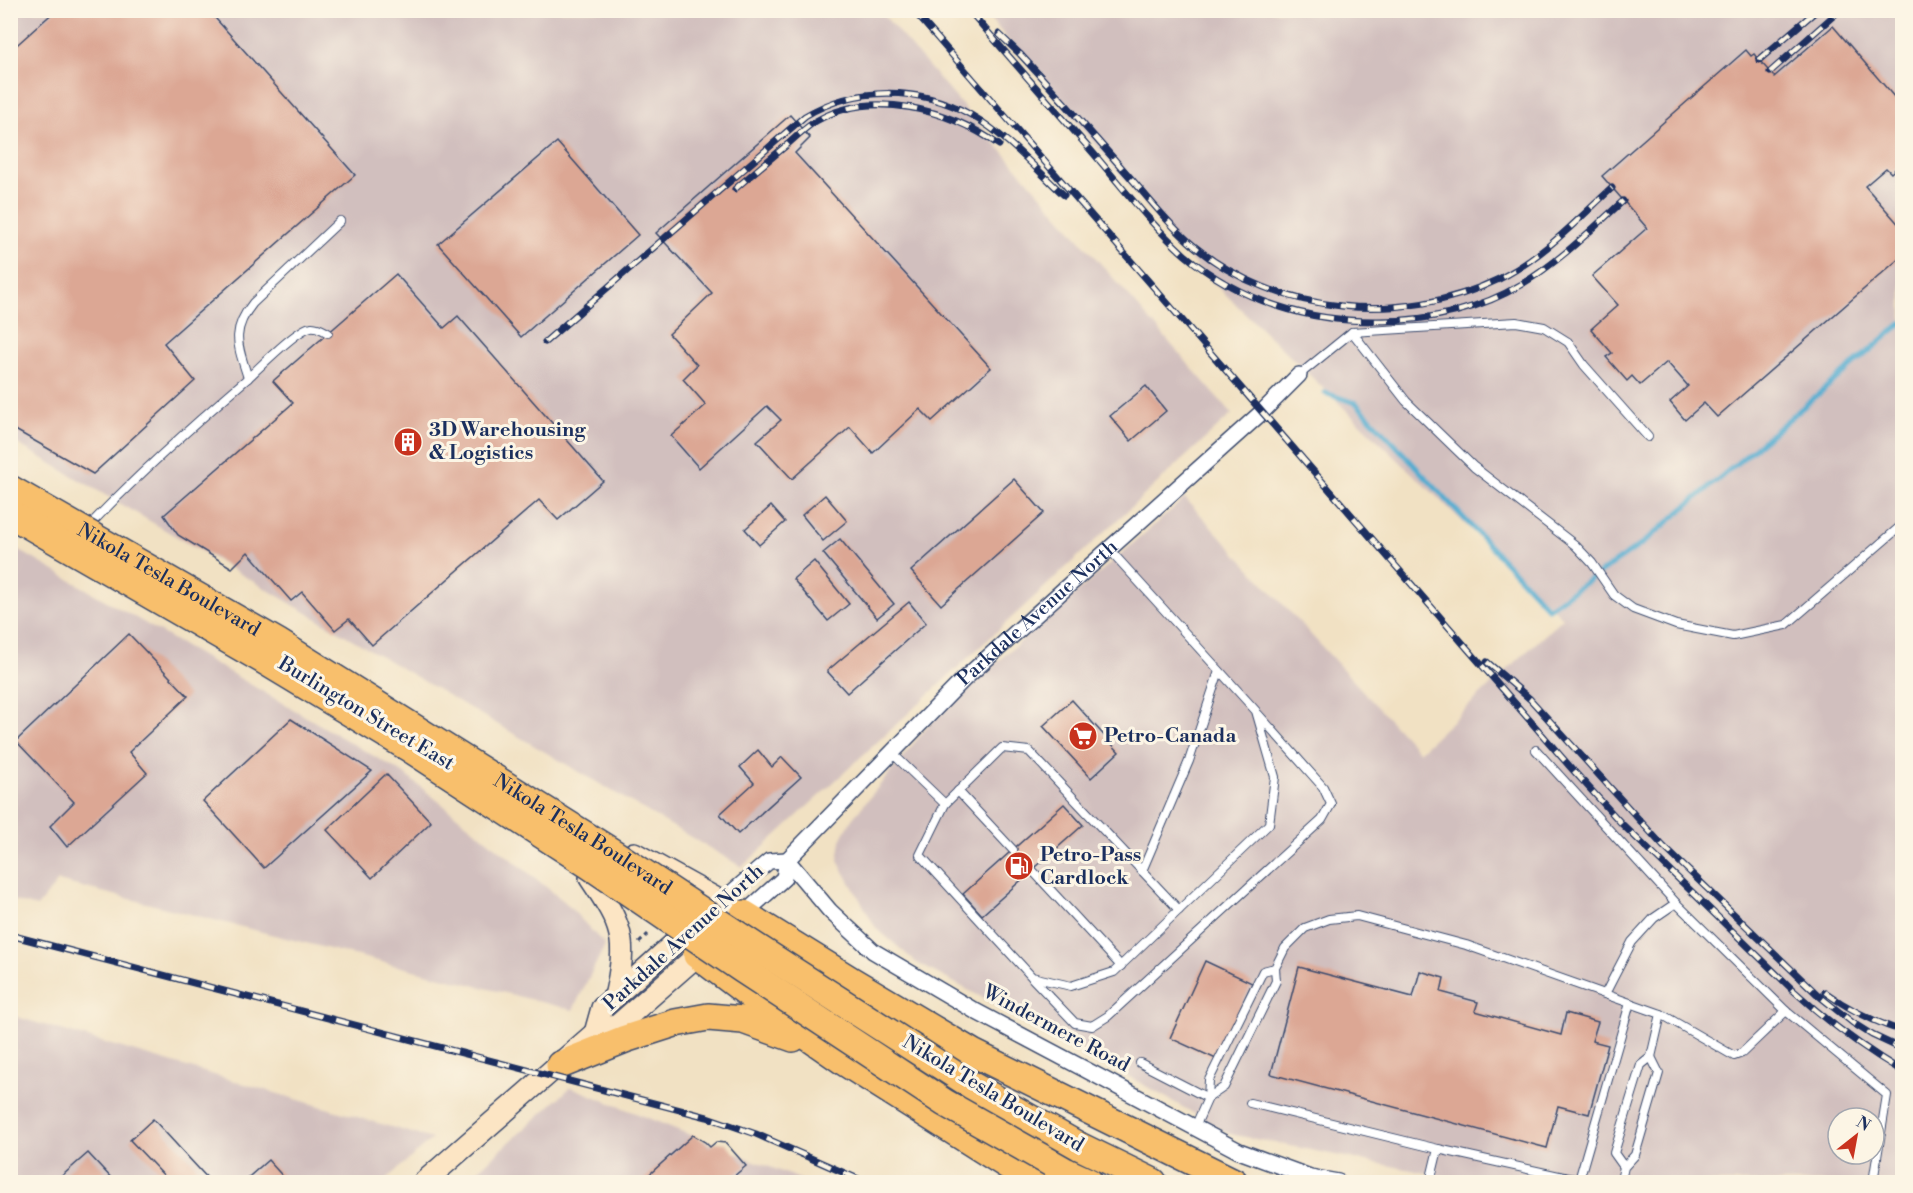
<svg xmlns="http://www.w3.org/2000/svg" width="1913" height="1193" font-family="'Libre Bodoni',serif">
<rect width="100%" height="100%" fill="#fcf5e5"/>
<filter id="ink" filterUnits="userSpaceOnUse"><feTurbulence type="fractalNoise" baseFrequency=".0167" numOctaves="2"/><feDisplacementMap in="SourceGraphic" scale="12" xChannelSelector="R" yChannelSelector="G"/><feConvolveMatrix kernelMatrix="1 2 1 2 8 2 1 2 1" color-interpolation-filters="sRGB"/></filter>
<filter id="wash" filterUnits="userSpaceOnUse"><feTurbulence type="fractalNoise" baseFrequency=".008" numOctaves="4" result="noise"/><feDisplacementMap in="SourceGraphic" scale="24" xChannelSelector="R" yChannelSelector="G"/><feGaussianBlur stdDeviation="1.35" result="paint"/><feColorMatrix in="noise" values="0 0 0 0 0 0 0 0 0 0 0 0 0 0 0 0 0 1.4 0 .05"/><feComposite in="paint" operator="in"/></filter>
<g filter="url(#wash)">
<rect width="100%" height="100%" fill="#f1e1c3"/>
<!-- industrial -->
<g fill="#d1bfbe" fill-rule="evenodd">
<polygon points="10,11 880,11 1232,414 742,867 11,440"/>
<path d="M984,11H1902V1182H1471L1230,1134L1091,1055L917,963L876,928L838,861L841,840L852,819L928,726L1003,657L1185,498L1419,752L1563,618L1197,267ZM1838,1118H1874V1154H1838Z"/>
<polygon points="10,545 403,773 565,902 605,945 573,1010 58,881 37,907 11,900"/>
<polygon points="10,1015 432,1139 383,1182 11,1182"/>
<polygon points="571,1087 807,1182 465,1182"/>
</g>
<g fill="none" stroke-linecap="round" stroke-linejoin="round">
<!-- stream -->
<polyline stroke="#52acd0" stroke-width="5" points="1325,393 1356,403 1548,608 1642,544 1902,323"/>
</g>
<g id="blocks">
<!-- building -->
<g fill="#dca794">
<polygon points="56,10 208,10 355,175 164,343 195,381 93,474 10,427 10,51"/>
<polygon points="1833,26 1902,106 1902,163 1891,173 1886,168 1865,186 1902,228 1902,256 1717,417 1704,403 1685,420 1670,402 1688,386 1667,362 1640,385 1632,376 1627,381 1606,357 1612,353 1591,329 1618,305 1592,276 1647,228 1602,176 1746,50 1751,56 1754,54 1774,77"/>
<polygon points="790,115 810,138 795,153 991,368 932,421 920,409 873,453 850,427 792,479 757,441 781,420 767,406 699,468 671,436 706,405 683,379 697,365 669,334 712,293 656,233"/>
<polygon points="557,142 638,235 521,337 438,244"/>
<polygon points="396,274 444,328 458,316 603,481 558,520 539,500 372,645 349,619 335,630 302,592 291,601 248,552 232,568 178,535 164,515 293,403 273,381"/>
<polygon points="1146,386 1166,411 1131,441 1110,416"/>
<polygon points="1014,479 1044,513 941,605 911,571"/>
<polygon points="825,495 847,521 823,541 802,515"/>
<polygon points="771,506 785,522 759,545 745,529"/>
<polygon points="840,539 894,604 877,618 823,553"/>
<polygon points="814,561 849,604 828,621 793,579"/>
<polygon points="909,602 926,623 847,693 827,671"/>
<polygon points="129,634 188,696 129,752 147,773 67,847 50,826 74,802 16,741"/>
<polygon points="1072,700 1119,752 1091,778 1043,726"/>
<polygon points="291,719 372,771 264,868 203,801"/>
<polygon points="758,750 772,767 782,757 801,777 738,834 720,814 754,783 740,767"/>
<polygon points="386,774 431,822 372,878 327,830"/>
<polygon points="1064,804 1083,825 982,915 963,894"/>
<polygon points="1205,961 1252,983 1216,1059 1170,1038"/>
<polygon points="1299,967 1413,997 1420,971 1444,978 1441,992 1478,1002 1475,1011 1561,1035 1566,1013 1598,1022 1592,1041 1608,1045 1589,1114 1558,1106 1547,1148 1271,1074"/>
<polygon points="153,1119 211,1182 170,1182 130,1140"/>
<polygon points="693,1135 705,1142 710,1147 716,1142 726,1143 746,1166 727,1182 641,1182"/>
<polygon points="88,1153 115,1182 55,1182"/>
<polygon points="268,1160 288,1182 243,1182"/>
</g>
</g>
</g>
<g filter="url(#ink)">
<use href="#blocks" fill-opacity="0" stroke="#3b4a6d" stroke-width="1.5"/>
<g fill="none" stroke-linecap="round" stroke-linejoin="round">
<!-- service casing -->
<g stroke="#3b4a6d" stroke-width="10">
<g id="service">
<polyline points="1352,332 1406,401 1474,467 1575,545 1592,563 1614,595 1633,609 1676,625 1733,636 1786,625 1902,525"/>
<polyline points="1299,375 1352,332 1516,322 1544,327 1568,342 1584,365 1648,437"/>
<path d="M248,378C260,367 297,329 311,327C317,326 323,330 328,333"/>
<path d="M87,528C137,475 192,426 248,378C238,346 230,331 253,303L340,221"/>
<polyline points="1536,750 1676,903"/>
<polyline points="892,753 945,804 920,855 1032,977 1071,986 1114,972 1269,824 1275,777 1256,711 1109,549"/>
<polyline points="958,791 1013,850"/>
<polyline points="945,804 1002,748 1029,751 1179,910"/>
<polyline points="1032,870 1121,966"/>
<polyline points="1142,871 1189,761 1219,671"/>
<polyline points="1275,968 1263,971 1209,1080 1208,1098 1224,1087 1276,981 1275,968 1285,948 1305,928 1329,919 1357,916 1466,945 1661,1014 1651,1057"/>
<polyline points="1033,979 1075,1023 1092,1026 1108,1016 1322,820 1331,804 1323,787 1258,714"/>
<polyline points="1605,994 1632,942 1654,918 1676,903 1786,1011 1742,1053 1734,1056 1661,1014"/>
<polyline points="1786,1011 1887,1095 1873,1182"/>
<polyline points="1140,1063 1208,1098 1195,1127"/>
<polyline points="1250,1103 1438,1149 1430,1182"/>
<polyline points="1438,1149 1559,1176 1557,1182"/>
<polyline points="1624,1167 1614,1153 1641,1065 1651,1057 1659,1073 1635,1155 1624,1167 1621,1180 1632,1182"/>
<polyline points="1559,1176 1579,1180 1621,1180 1620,1182"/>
<polyline points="1579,1180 1630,1003"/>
</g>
</g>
<!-- minor casing -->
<g stroke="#3b4a6d" stroke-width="18">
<g id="minor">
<polyline points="787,860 830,911 873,951 975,1011 1239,1151 1310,1177 1338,1182"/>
<polyline points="722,901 769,861 787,860"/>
<path id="s1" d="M744,914L784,878L787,860L964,679L1261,413L1299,375"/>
</g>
</g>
<!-- secondary casing -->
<g stroke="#3b4a6d" stroke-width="24">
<g id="secondary">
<polyline points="634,853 744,914"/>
<path d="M590,878C623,927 628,938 615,997"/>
<polyline points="595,1033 602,1008 698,922"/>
<polyline points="424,1182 595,1033 618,1025 708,946"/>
</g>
</g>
<!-- motorway casing -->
<g stroke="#3b4a6d" stroke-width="30">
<g id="motorway">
<polyline points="744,914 852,981 973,1053 1234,1182"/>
<polyline points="697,955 778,1016 843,1061 1034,1182"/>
<polyline points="560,1065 625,1039 675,1023 708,1017 743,1020 793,1038"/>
<polyline points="1079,1146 1153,1182"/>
<polyline points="1065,1171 1089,1182"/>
</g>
</g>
<!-- path -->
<polyline stroke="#3b4a6d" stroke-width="3" stroke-dasharray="4.5 4.5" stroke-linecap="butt" points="639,943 648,934"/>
<!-- service -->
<use href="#service" stroke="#fff" stroke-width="8"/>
<!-- minor -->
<use href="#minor" stroke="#fff" stroke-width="15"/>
<!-- secondary -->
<use href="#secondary" stroke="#fce5c4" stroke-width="21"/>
<!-- motorway -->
<use href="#motorway" stroke="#f8bf6c" stroke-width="27"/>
<!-- rail casing -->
<g stroke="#1b2f5e" stroke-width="7">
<g id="rail">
<path d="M913,10L1572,769L1622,824L1794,991C1828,1022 1863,1048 1902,1071"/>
<path d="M969,10C1010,58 1052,106 1094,154C1123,188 1151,225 1185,255C1239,301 1309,322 1378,321C1428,321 1479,310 1522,284C1559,262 1591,230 1623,201"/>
<path d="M999,34L1020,54C1057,94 1093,135 1129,176C1150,200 1170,226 1194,246C1277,315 1403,326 1499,279C1542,258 1577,220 1612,188"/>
<polyline points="1759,60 1816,11"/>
<polyline points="1770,72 1840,10"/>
<path d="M735,189C752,174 770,159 788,144C797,136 806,127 816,121C872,88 950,110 999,145"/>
<path d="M545,342L805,116C855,86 920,86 971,115C1006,135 1035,168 1064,195"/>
<polyline points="1487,662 1530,699 1663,846 1818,995 1853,1023 1872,1035 1902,1049"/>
<polyline points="10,935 707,1117 756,1134 865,1182"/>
<path d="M1825,992C1848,1009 1875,1022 1902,1031"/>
</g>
</g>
<!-- rail -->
<use href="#rail" stroke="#fcf5e5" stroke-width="4.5" stroke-dasharray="14" stroke-linecap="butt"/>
<!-- motorway-bridge casing -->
<g stroke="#3b4a6d" stroke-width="30" stroke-linecap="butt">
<g id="motorway-bridge">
<path id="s2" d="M10,489L277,642L615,854L756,947L971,1085L1079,1146"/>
<polyline points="10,514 265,661 409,748 589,865 742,969 945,1103 1065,1171"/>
</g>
</g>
<!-- motorway-bridge -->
<use href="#motorway-bridge" stroke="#f8bf6c" stroke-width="27"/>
</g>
</g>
<!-- icons -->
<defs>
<g id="building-disc" transform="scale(1.5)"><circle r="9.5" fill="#c8321e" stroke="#fcf5e5"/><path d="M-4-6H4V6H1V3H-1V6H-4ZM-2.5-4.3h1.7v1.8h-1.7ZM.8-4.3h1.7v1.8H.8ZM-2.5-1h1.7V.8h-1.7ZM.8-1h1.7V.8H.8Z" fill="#fff"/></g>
<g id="supermarket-disc" transform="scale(1.5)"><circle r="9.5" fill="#c8321e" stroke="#fcf5e5"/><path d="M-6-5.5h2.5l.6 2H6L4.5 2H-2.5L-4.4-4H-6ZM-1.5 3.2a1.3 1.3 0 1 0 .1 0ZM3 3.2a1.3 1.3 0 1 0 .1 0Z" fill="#fff"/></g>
<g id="fuel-disc" transform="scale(1.5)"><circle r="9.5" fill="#c8321e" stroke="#fcf5e5"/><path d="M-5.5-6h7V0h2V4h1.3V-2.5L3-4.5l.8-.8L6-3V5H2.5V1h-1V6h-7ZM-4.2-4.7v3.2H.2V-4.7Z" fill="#fff"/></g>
</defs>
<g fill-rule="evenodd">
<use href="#building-disc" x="408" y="442"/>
<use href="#supermarket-disc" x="1083" y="736"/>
<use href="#fuel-disc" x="1019" y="866"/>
</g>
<g text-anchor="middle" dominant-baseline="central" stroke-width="6" stroke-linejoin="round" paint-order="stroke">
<!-- poi labels -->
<g font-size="20" font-weight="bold" fill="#1b2f5e" stroke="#fcf5e5" text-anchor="start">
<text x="429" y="430">3D Warehousing<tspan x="429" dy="23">&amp; Logistics</tspan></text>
<text x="1104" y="736">Petro-Canada</text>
<text x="1040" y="855">Petro-Pass<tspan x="1040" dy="23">Cardlock</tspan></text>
</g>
<!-- street labels -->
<g font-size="20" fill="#1b2f5e" stroke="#fcf5e5">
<text stroke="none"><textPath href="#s2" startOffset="183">Nikola Tesla Boulevard</textPath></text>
<text stroke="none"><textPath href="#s1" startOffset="424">Parkdale Avenue North</textPath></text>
<text transform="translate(366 714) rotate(31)">Burlington Street East</text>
<text stroke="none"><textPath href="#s2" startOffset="669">Nikola Tesla Boulevard</textPath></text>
<text transform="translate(684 938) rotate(-42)">Parkdale Avenue North</text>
<text transform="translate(1056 1029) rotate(28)">Windermere Road</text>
<text transform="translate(993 1094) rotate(31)">Nikola Tesla Boulevard</text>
</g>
</g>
<!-- margin -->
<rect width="1913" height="1193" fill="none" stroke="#fcf5e5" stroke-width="36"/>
<!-- north arrow -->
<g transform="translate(1856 1136) rotate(31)"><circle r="28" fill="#fcf5e5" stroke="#a2a6af" stroke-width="1.5"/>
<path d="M0-4.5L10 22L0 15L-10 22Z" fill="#c8321e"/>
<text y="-9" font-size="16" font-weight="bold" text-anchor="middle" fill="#1b2f5e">N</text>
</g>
</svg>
